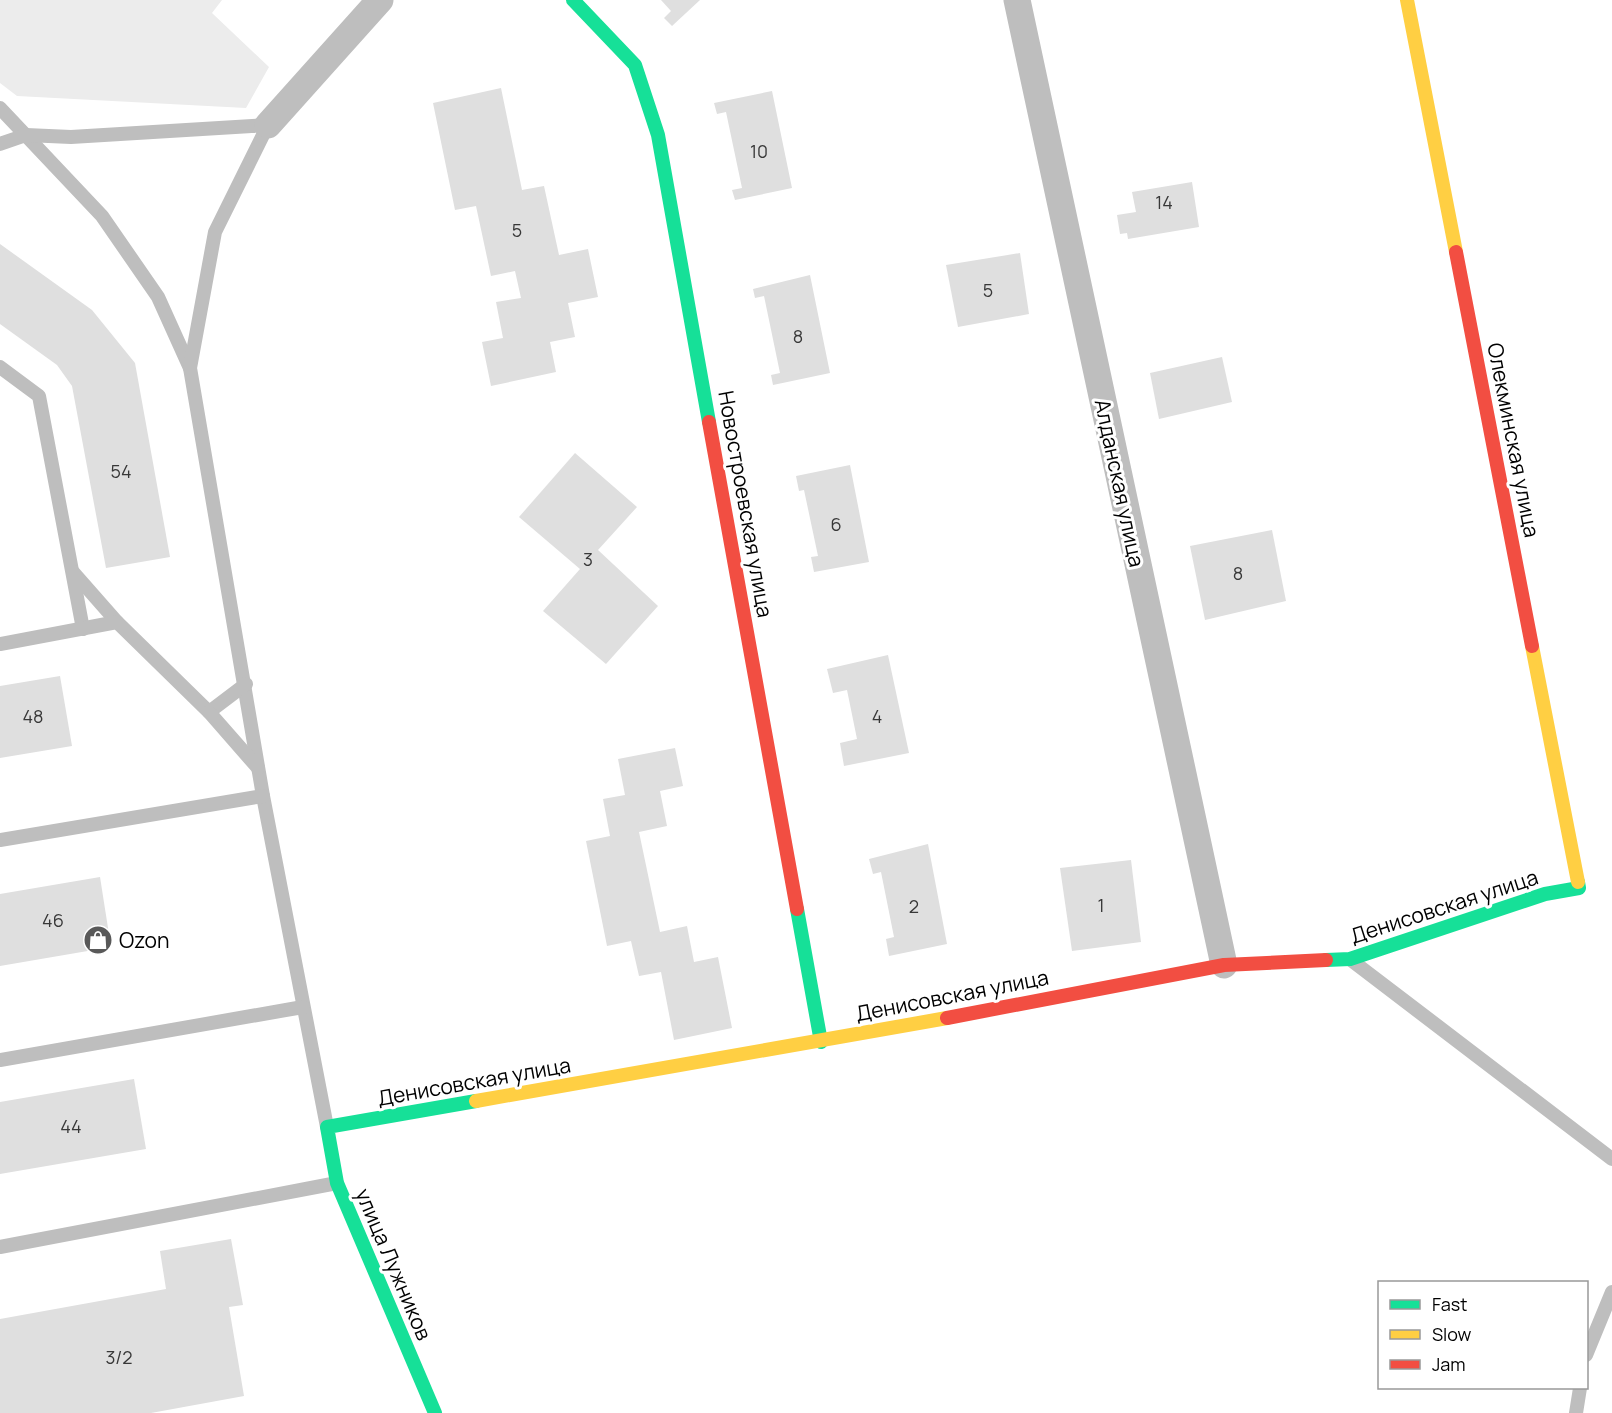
<svg xmlns="http://www.w3.org/2000/svg" width="1612" height="1413" font-family="Manrope,sans-serif">
<rect width="100%" height="100%" fill="#fff"/>
<!-- green -->
<polygon fill="#ececec" points="0,0 222,0 212,13 269,67 246,108 17,96 0,83"/>
<!-- building -->
<g fill="#dfdfdf">
<polygon points="661,0 700,0 672,26 664,18 671,11"/>
<polygon points="501,88 522,190 544,186 559,255 588,249 598,297 568,303 575,337 550,342 556,372 491,386 482,342 503,338 496,302 521,298 515,271 491,276 476,206 455,210 433,103"/>
<polygon points="772,91 792,188 735,200 732,190 742,188 726,112 717,114 714,103"/>
<polygon points="1192,182 1199,227 1128,239 1127,233 1120,234 1117,215 1136,212 1132,192"/>
<polygon points="0,244 92,310 135,363 170,557 106,568 72,386 57,365 0,324"/>
<polygon points="1020,253 1029,314 958,327 946,265"/>
<polygon points="810,275 830,373 773,385 771,375 780,373 764,296 755,298 753,289"/>
<polygon points="1222,357 1232,402 1159,419 1150,373"/>
<polygon points="575,453 637,507 598,550 658,606 606,664 543,611 580,569 519,517"/>
<polygon points="850,465 869,562 814,572 811,557 818,556 804,490 799,491 796,476"/>
<polygon points="1272,530 1286,601 1205,620 1190,546"/>
<polygon points="888,655 909,753 844,766 840,743 857,739 847,690 833,693 827,669"/>
<polygon points="60,676 72,746 0,758 0,686"/>
<polygon points="675,748 683,786 660,791 667,826 639,832 660,932 687,926 694,962 718,957 732,1028 674,1040 661,972 639,976 631,941 607,946 586,841 610,836 603,799 625,795 618,759"/>
<polygon points="928,844 947,944 889,956 886,939 894,937 881,872 873,874 869,859"/>
<polygon points="1131,860 1141,942 1072,951 1060,868"/>
<polygon points="100,877 111,947 0,966 0,894"/>
<polygon points="134,1079 146,1149 0,1174 0,1102"/>
<polygon points="231,1239 243,1305 229,1307 244,1396 151,1413 0,1413 0,1319 166,1289 160,1251"/>
</g>
<g fill="none" stroke-linecap="round" stroke-linejoin="round">
<!-- lane -->
<g stroke="#bebebe" stroke-width="14">
<polyline points="0,108 102,216 158,297 190,368"/>
<polyline points="0,144 26,135 71,137 268,125 215,232 190,368 263,796 327,1127"/>
<polyline points="0,367 39,396 83,629"/>
<polyline points="73,572 117,622"/>
<polyline points="0,644 117,622 209,712 246,684"/>
<polyline points="209,712 258,768"/>
<polyline points="0,840 263,796"/>
<polyline points="1351,960 1612,1159"/>
<polyline points="0,1060 303,1007"/>
<polyline points="0,1247 337,1183"/>
<polyline points="1586,1355 1612,1292"/>
<polyline points="1576,1413 1580,1388"/>
</g>
<!-- street -->
<g stroke="#bebebe" stroke-width="27">
<polyline points="1017,0 1224,965"/>
<polyline points="268,125 380,0"/>
</g>
<!-- fast -->
<g stroke="#16e098" stroke-width="14">
<polyline points="573,0 635,65 658,135 709,422"/>
<polyline points="797,909 821,1042"/>
<polyline points="1326,960 1350,959 1545,894 1579,888 1578,882"/>
<polyline points="435,1413 337,1183 327,1127 476,1101"/>
</g>
<!-- slow -->
<g stroke="#ffcf43" stroke-width="14">
<polyline points="1407,0 1456,252"/>
<polyline points="1532,646 1578,882"/>
<polyline points="476,1101 947,1018"/>
</g>
<!-- jam -->
<g stroke="#f24e42" stroke-width="14">
<polyline points="1456,252 1532,646"/>
<polyline points="709,422 797,909"/>
<polyline points="947,1018 1224,965 1326,960"/>
</g>
</g>
<!-- icons -->
<defs>
<g id="shop-disc" transform="scale(1.5)"><circle r="9.5" fill="#595959" stroke="#fff"/><path d="M-5-2.5h2.3a2.7 3.5 0 0 1 5.4 0H5L5.5 6h-11ZM-1.5-2.5h3a1.5 2.3 0 0 0-3 0Z" fill="#fff"/></g>
</defs>
<g fill-rule="evenodd">
<use href="#shop-disc" x="98" y="940"/>
</g>
<g text-anchor="middle" dominant-baseline="central" stroke-width="6" stroke-linejoin="round" paint-order="stroke">
<!-- number labels -->
<g font-size="18" fill="#383838">
<text x="759" y="151">10</text>
<text x="1164" y="202">14</text>
<text x="517" y="230">5</text>
<text x="988" y="290">5</text>
<text x="798" y="336">8</text>
<text x="121" y="471">54</text>
<text x="836" y="524">6</text>
<text x="588" y="559">3</text>
<text x="1238" y="573">8</text>
<text x="33" y="716">48</text>
<text x="877" y="716">4</text>
<text x="1101" y="905">1</text>
<text x="914" y="906">2</text>
<text x="53" y="920">46</text>
<text x="71" y="1126">44</text>
<text x="119" y="1357">3/2</text>
</g>
<!-- street labels -->
<g font-size="21" fill="#000" stroke="#fff">
<text transform="translate(1514 440) rotate(79)">Олекминская улица</text>
<text transform="translate(1120 483) rotate(78)">Алданская улица</text>
<text transform="translate(746 504) rotate(80)">Новостроевская улица</text>
<text transform="translate(1444 906) rotate(-18)">Денисовская улица</text>
<text transform="translate(952 995) rotate(-11)">Денисовская улица</text>
<text transform="translate(474 1081) rotate(-10)">Денисовская улица</text>
<text transform="translate(394 1264) rotate(67)">улица Лужников</text>
</g>
<!-- poi labels -->
<g font-size="21" fill="#000" stroke="#fff" text-anchor="start">
<text x="119" y="940">Ozon</text>
</g>
</g>
<!-- legend -->
<rect x="1378" y="1281" width="210" height="108" fill="#ffffff" stroke="#999999" stroke-width="1.5"/>
<rect x="1390" y="1300" width="30" height="9" fill="#16e098" stroke="#999999" stroke-width="1.5"/>
<text x="1432" y="1311" font-size="18" fill="#000000">Fast</text>
<rect x="1390" y="1330" width="30" height="9" fill="#ffcf43" stroke="#999999" stroke-width="1.5"/>
<text x="1432" y="1341" font-size="18" fill="#000000">Slow</text>
<rect x="1390" y="1360" width="30" height="9" fill="#f24e42" stroke="#999999" stroke-width="1.5"/>
<text x="1432" y="1371" font-size="18" fill="#000000">Jam</text>
</svg>
